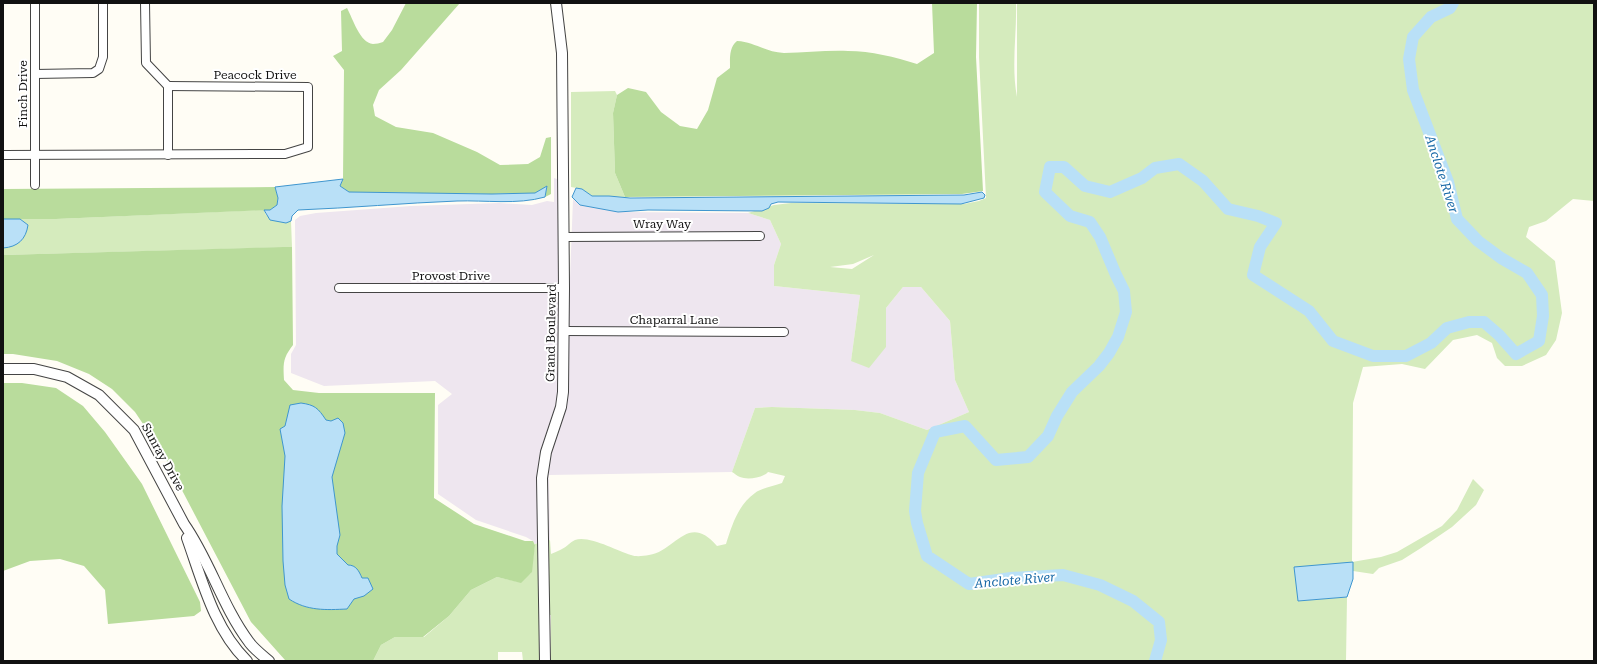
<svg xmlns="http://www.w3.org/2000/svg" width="1597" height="664" font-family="'Roboto Serif',serif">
<rect width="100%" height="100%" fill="#fffdf5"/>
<!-- industrial -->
<g fill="#eee6ef">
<polygon points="554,178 560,180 559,392 553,421 539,543 535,544 533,541 526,537 476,520 438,494 438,405 452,394 435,381 324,386 291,373 291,354 296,345 295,220 300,216 316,213 411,206 499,203 532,205 547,201 554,202"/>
<polygon points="573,199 580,205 618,212 748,213 770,220 781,244 774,265 774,286 860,295 851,361 886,347 886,308 903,287 921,287 950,321 955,380 969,412 927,430 880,413 855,410 772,407 755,408 732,472 549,475 550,540 546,541 545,478 568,331"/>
</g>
<!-- green -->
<g fill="#d5ebbd" fill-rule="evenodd">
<path d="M979,3H1016C1017,34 1011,66 1017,97V3H1594V201L1573,199L1546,221L1529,227L1526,237L1555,261L1562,313L1556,340L1546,355L1522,366H1505L1497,358L1492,343L1477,335L1453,340L1425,369L1402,364L1363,367L1353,403L1352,562L1381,557L1397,552L1442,526L1457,510L1473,479L1484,490L1476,505L1452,527L1421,548L1402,560L1379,568L1373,574L1353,571V562L1298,601L1347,597L1346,661H551V615H548L546,541L550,540L551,554C555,552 559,551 562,549C567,547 570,542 575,540C589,535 617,551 631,555C636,557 643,556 649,555C676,551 688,512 717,546L726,544C732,525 738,505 755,493C762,488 774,486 782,483L785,476L768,472C763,478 747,480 740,477C737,476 734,473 732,472L755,408L772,407L855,410L880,413L927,430L969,412L955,380L950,321L921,287H903L886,308V347L869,368L851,361L860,295L774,286V265L781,244L770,220L748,213L774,205L791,203L964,204L979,201L986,198L979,57ZM874,255L852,269L830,267L853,264Z"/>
<polygon points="615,91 617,95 613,113 615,173 625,197 592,196 582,189 571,187 571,92"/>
<polygon points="264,210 266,215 285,223 291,221 292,247 3,255 3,248 8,248 28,225 20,219 56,219"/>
<polygon points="539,543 541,615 539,661 523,661 522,652 498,652 498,661 373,661 381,645 395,637 424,637 449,616 471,590 497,577 519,582 531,573 535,544"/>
</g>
<!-- forest -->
<g fill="#b9dc9c">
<path d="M406,3H460L401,70L379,90L373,105L375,116L396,127L433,133L477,152L500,165L528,164L540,157L546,138L551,137V194L545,197L547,187L535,193L492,194L349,192L340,186L343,179L344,70L333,56L342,51L341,11L347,8C353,19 360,43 373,44C376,44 380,43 383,42L392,30Z"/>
<path d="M932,3H977L976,57L983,191L962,194L625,197L615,173L613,113L617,95L628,88L646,92L661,112L680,126L697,129L708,110L717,78L730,68C730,59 729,47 737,41C755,42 765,52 784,53C805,53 827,50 848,51C871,51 895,57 917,64L934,53Z"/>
<polygon points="275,187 278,198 277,205 270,210 56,219 3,219 3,189"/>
<path d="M283,247H292L293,345C283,358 283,363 284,380L293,390L319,393H435L434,498L474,524L525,541H533L535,545L532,572L521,583L497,577L471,590L449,616L423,637H395L381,645L373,661L285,660L251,622L162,452L135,412L112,389L89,374L57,361L13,354H3V255Z"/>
<polygon points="3,383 22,383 56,388 83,406 105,432 142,484 200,602 201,611 194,616 108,624 105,590 84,566 60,559 30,561 3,571"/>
</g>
<!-- water -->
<g fill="#b9e0f7" stroke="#3f96cf">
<path d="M343,179L340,186L349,192L492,194L535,193L547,186L545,197C517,205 485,200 457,201C404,203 351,208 298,210L292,216L291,221L286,223L270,220L264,210H270L277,205L278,198L275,187Z"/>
<polygon points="576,188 582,189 592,196 609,196 630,198 964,195 982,192 985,195 984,198 961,204 778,202 771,204 769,208 762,211 648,210 618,212 580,205 572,197"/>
<path d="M3,219H20L28,225C26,239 18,247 3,248Z"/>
<path d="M301,403C315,405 318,408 326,420L331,421L338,418L343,423L345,433L332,477L340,535L337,546V554L348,565C356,565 359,571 362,578H368L373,589L364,596L354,599L347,609C326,610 307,611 289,599L285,585L283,561L282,506L285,456L280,429L285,426L290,405Z"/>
<polygon points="1353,562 1353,579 1347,597 1298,601 1294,567"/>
</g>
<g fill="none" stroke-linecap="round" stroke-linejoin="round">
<!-- river -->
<polyline stroke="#b9e0f7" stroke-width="12" points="1155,661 1161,640 1159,622 1133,601 1100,585 1063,575 1011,578 969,584 927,556 917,523 915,511 918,473 935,432 965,426 996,460 1028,457 1048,436 1057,416 1072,392 1099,366 1109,353 1118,337 1126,312 1124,291 1116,275 1100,237 1090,222 1070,216 1045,192 1050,167 1064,167 1085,186 1110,192 1142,178 1155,168 1179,164 1203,181 1228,209 1258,216 1276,223 1260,247 1253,275 1309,311 1333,341 1373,356 1406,356 1431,343 1447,328 1469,322 1484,322 1499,335 1516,354 1539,341 1543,316 1542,295 1527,273 1501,258 1478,241 1457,219 1448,182 1413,90 1409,59 1413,37 1431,17 1450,8 1453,3"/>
<!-- minor casing -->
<g stroke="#444" stroke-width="10">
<g id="minor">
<polyline points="35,3 35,185"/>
<polyline points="145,3 146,63 168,86 168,155"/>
<polyline points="35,74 93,73 99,69 103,57 103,3"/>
<polyline points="3,155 285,154 308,147 308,87 168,86"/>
<polyline points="564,237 760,236"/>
<polyline points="339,288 564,288"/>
<polyline points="564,331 784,332"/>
</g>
</g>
<!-- tertiary casing -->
<g stroke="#444" stroke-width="12">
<g id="tertiary">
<path d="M3,369H34L67,377L99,395L134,430L184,524C210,561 222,606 249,642C254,649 262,655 269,661"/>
<path d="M187,538C202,580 214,629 247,661"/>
<polyline points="545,661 542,478 546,452 561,407 563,392 564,288 562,53 556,3"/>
</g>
</g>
<!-- minor -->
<use href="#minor" stroke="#fff" stroke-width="8"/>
<!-- tertiary -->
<use href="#tertiary" stroke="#fff" stroke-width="10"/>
</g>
<g text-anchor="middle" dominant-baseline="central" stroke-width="4" stroke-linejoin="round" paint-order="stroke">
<!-- street labels -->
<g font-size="12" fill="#111" stroke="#fff">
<text x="255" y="75">Peacock Drive</text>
<text transform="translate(23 94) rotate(-90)">Finch Drive</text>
<text x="662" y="224">Wray Way</text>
<text x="451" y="276">Provost Drive</text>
<text x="674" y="320">Chaparral Lane</text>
<text transform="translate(551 333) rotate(-89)">Grand Boulevard</text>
<text transform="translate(163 457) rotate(61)">Sunray Drive</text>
</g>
<!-- water labels -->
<g font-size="13" font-style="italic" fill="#1768a6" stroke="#fff">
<text transform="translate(1442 174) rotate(72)">Anclote River</text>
<text transform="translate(1015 580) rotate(-5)">Anclote River</text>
</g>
</g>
<!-- border -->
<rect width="1597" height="664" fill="none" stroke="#111111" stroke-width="8"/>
</svg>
